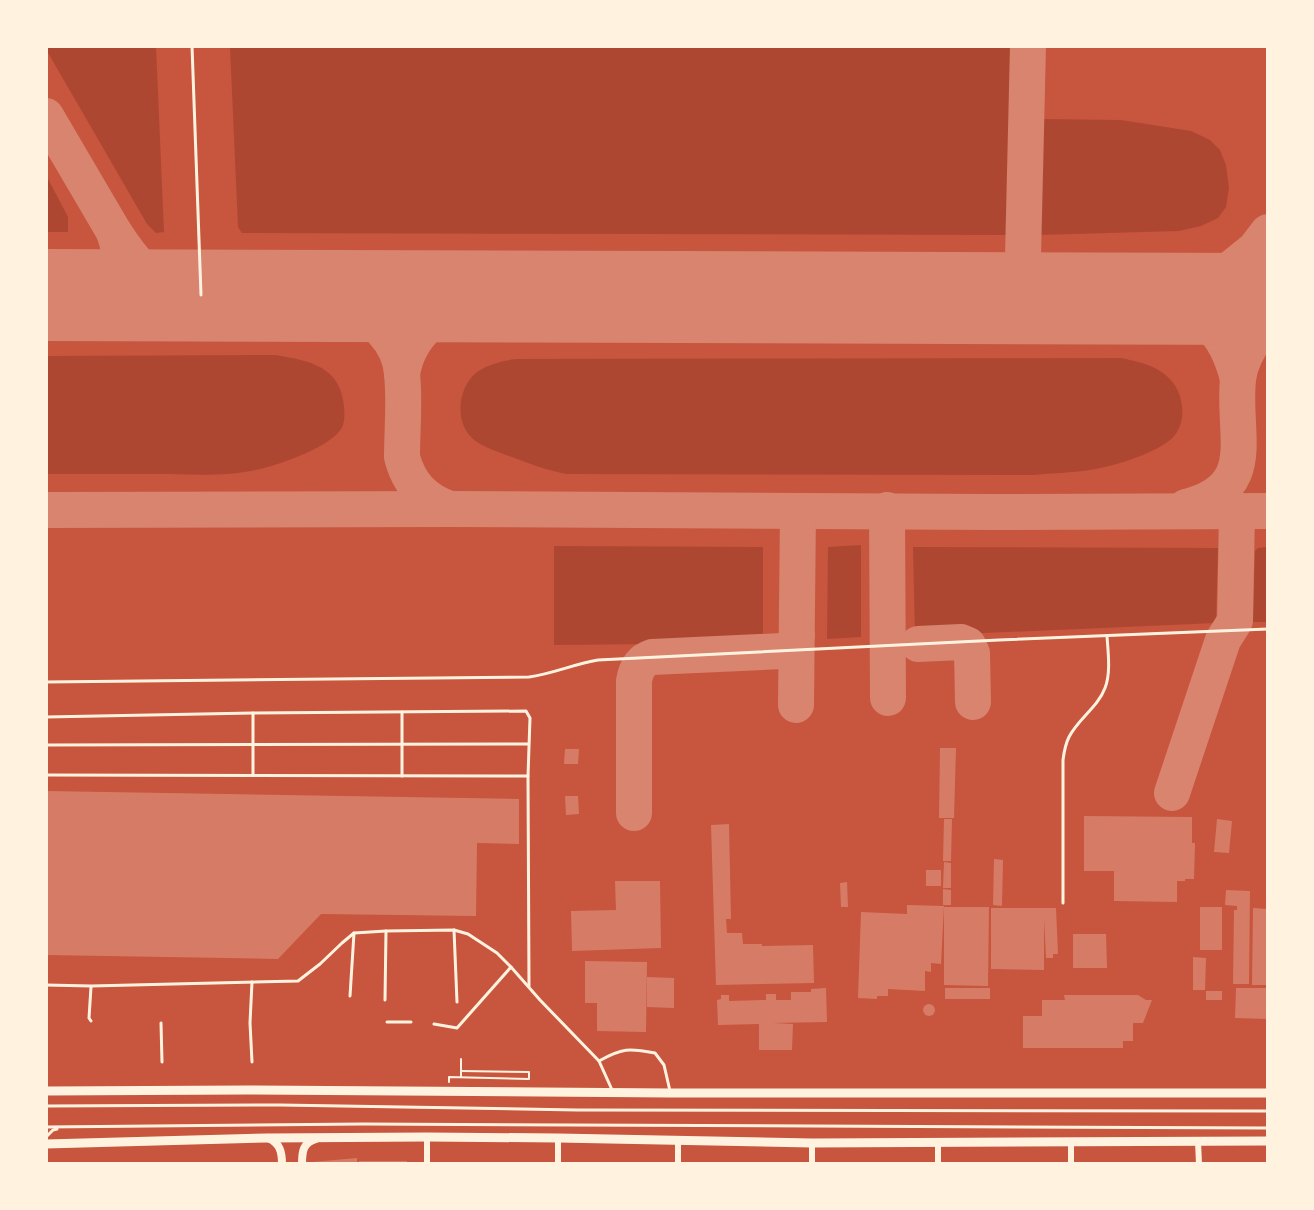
<svg xmlns="http://www.w3.org/2000/svg" width="1314" height="1210" font-family="'Source Serif 4',serif">
<rect width="100%" height="100%" fill="#c8553d"/>
<!-- green -->
<g fill="#ae4732">
<polygon points="46,47 156,47 164,232 156,233 147,224 47,51"/>
<polygon points="230,47 1013,47 1010,235 242,233 238,227"/>
<polygon points="1040,119 1121,120 1191,131 1210,140 1220,150 1226,165 1229,188 1226,207 1218,218 1201,226 1179,231 1038,235"/>
<polygon points="47,177 68,217 68,232 47,232"/>
<path d="M275,355C299,359 330,363 340,389C344,400 346,414 343,425C336,446 276,466 256,470C228,476 198,475 170,474C129,474 88,474 47,474V356Z"/>
<path d="M1121,358C1145,363 1171,369 1180,396C1183,408 1184,421 1177,432C1167,451 1111,467 1090,470C1071,473 1053,473 1034,475L566,474C546,470 528,463 509,456C496,451 482,447 472,438C454,421 458,387 477,372C489,364 502,361 516,359Z"/>
<polygon points="861,545 861,637 827,639 828,547"/>
<polygon points="554,546 763,547 763,643 554,645"/>
<polygon points="913,547 1218,548 1216,623 915,636"/>
<polygon points="1267,547 1267,622 1249,622 1253,616 1255,551 1258,548"/>
</g>
<g fill="none" stroke-linecap="round" stroke-linejoin="round">
<!-- taxiway -->
<g stroke="#d8846e" stroke-width="36">
<path d="M46,116L114,232C115,236 117,241 118,246C120,274 95,291 71,295"/>
<path d="M114,232C137,268 157,291 201,295"/>
<path d="M301,295C315,298 329,300 342,304C372,315 400,341 402,374C405,401 402,430 402,457C409,484 424,500 450,509"/>
<polyline points="1022,299 1028,46"/>
<path d="M1150,299C1202,309 1225,328 1238,379"/>
<polyline points="1193,299 1255,249 1268,232"/>
<path d="M402,374C411,322 452,306 498,296"/>
<path d="M1186,507C1261,488 1232,436 1238,379C1241,357 1253,339 1268,323"/>
<polyline points="46,510 450,509 989,512 1268,511"/>
<polyline points="887,510 888,698"/>
<polyline points="918,644 961,642 968,645 972,653 973,702"/>
<polyline points="796,705 798,511"/>
<polyline points="1172,793 1223,640 1235,621 1237,511"/>
<path d="M634,813V681C636,669 640,661 652,657L783,651L794,645L797,635"/>
</g>
<!-- runway -->
<polyline stroke="#d8846e" stroke-width="92" points="46,295 1268,299"/>
</g>
<!-- building -->
<g fill="#d67c66">
<polygon points="940,748 956,748 954,818 939,818"/>
<polygon points="565,749 579,749 578,764 564,764"/>
<polygon points="46,791 519,799 519,844 477,843 476,916 321,914 278,959 46,955"/>
<polygon points="565,796 578,796 579,814 566,815"/>
<polygon points="1084,816 1192,817 1192,843 1195,843 1194,879 1185,879 1185,881 1177,881 1177,902 1114,901 1114,871 1084,871"/>
<polygon points="944,819 952,819 951,861 943,861"/>
<polygon points="1217,819 1232,821 1229,853 1214,852"/>
<polygon points="729,824 731,919 726,919 727,933 742,933 743,944 762,944 762,946 813,945 814,983 716,985 711,825"/>
<polygon points="994,859 1003,860 1002,906 993,905"/>
<polygon points="944,862 951,863 951,888 943,888"/>
<rect x="926" y="870" width="15" height="16"/>
<polygon points="615,881 660,881 661,948 572,951 571,911 616,910"/>
<polygon points="847,882 848,907 841,907 840,883"/>
<polygon points="943,889 951,890 951,905 943,905"/>
<polygon points="1226,890 1250,891 1249,984 1233,984 1234,910 1237,910 1237,906 1225,905"/>
<polygon points="907,905 944,906 941,964 931,963 931,972 925,971 925,991 888,989 888,996 877,996 877,999 858,998 861,912 907,914"/>
<polygon points="944,907 989,907 988,986 944,985"/>
<rect x="1200" y="907" width="22" height="43"/>
<polygon points="991,908 1056,908 1058,954 1053,954 1053,958 1046,958 1044,918 1044,970 991,969"/>
<polygon points="1253,908 1268,909 1268,985 1252,985"/>
<polygon points="1073,934 1106,934 1107,968 1073,968"/>
<polygon points="1193,957 1206,958 1205,990 1193,990"/>
<polygon points="585,961 647,962 646,1032 597,1031 597,1003 585,1003"/>
<polygon points="647,977 674,978 674,1008 647,1007"/>
<polygon points="826,988 827,1022 773,1023 793,1024 792,1050 759,1050 759,1024 718,1025 717,1000 721,999 721,995 729,995 729,1001 766,1000 766,994 776,994 776,1000 791,1000 791,992 811,992 811,989"/>
<rect x="945" y="988" width="45" height="11"/>
<polygon points="1236,988 1268,988 1268,1019 1235,1018"/>
<rect x="1206" y="991" width="16" height="9"/>
<polygon points="1064,995 1138,995 1146,1000 1152,1000 1143,1023 1133,1023 1133,1041 1123,1041 1123,1048 1023,1048 1023,1016 1042,1016 1042,1000 1065,1000"/>
<circle cx="929" cy="1010" r="6"/>
<polygon points="357,1158 357,1164 312,1164 312,1162"/>
<rect x="359" y="1161" width="48" height="3"/>
</g>
<g fill="none" stroke-linecap="round" stroke-linejoin="round">
<!-- path -->
<g stroke="#fff3e0" stroke-width="2">
<polyline points="461,1077 461,1059"/>
<polyline points="449,1082 449,1077 529,1079 529,1072 461,1071"/>
</g>
<!-- service -->
<g stroke="#fff3e0" stroke-width="3">
<polyline points="192,46 201,295"/>
<path d="M46,682L529,677C552,674 574,664 598,660L999,640L1268,629"/>
<polyline points="402,712 402,776"/>
<polyline points="253,713 253,775"/>
<polyline points="46,717 253,713 526,711 530,718 528,776 46,775"/>
<polyline points="46,745 528,744"/>
<polyline points="528,776 529,986"/>
<path d="M1063,903V760C1064,752 1065,745 1069,737C1078,719 1098,707 1105,688C1111,673 1108,652 1107,636"/>
<polyline points="454,930 457,1002"/>
<polyline points="252,982 250,1023 252,1062"/>
<polyline points="46,985 91,986 298,981 320,964 342,943 354,933 386,931 454,930 468,934 497,953 511,967 540,1000 599,1061 613,1092"/>
<polyline points="91,987 89,1018 91,1021"/>
<polyline points="350,996 354,933"/>
<polyline points="385,1000 386,931"/>
<polyline points="387,1022 411,1022"/>
<polyline points="161,1023 162,1062"/>
<polyline points="434,1024 457,1028 511,967"/>
<path d="M599,1061C622,1048 629,1048 655,1053L664,1065L670,1091"/>
<polyline points="46,1106 280,1105 577,1110 1268,1111"/>
<polyline points="46,1127 363,1124 1268,1128"/>
<polyline points="46,1137 53,1130 57,1129"/>
</g>
<!-- minor -->
<g stroke="#fff3e0" stroke-width="6">
<polyline points="678,1140 678,1164"/>
<polyline points="1198,1141 1199,1164"/>
<polyline points="938,1142 938,1164"/>
<polyline points="1071,1142 1071,1164"/>
<polyline points="427,1164 427,1137"/>
<polyline points="558,1164 558,1138"/>
<polyline points="812,1164 812,1143"/>
</g>
<!-- tertiary -->
<g stroke="#fff3e0" stroke-width="8">
<path d="M268,1138C280,1143 282,1152 282,1164"/>
<path d="M302,1164C302,1151 303,1143 316,1139"/>
</g>
<!-- primary -->
<g stroke="#fff3e0" stroke-width="9">
<polyline points="46,1091 247,1090 671,1093 1268,1093"/>
<polyline points="46,1144 267,1138 427,1137 558,1138 812,1143 1268,1141"/>
</g>
</g>
<!-- border -->
<rect width="1314" height="1210" fill="none" stroke="#fff3e0" stroke-width="96"/>
</svg>
